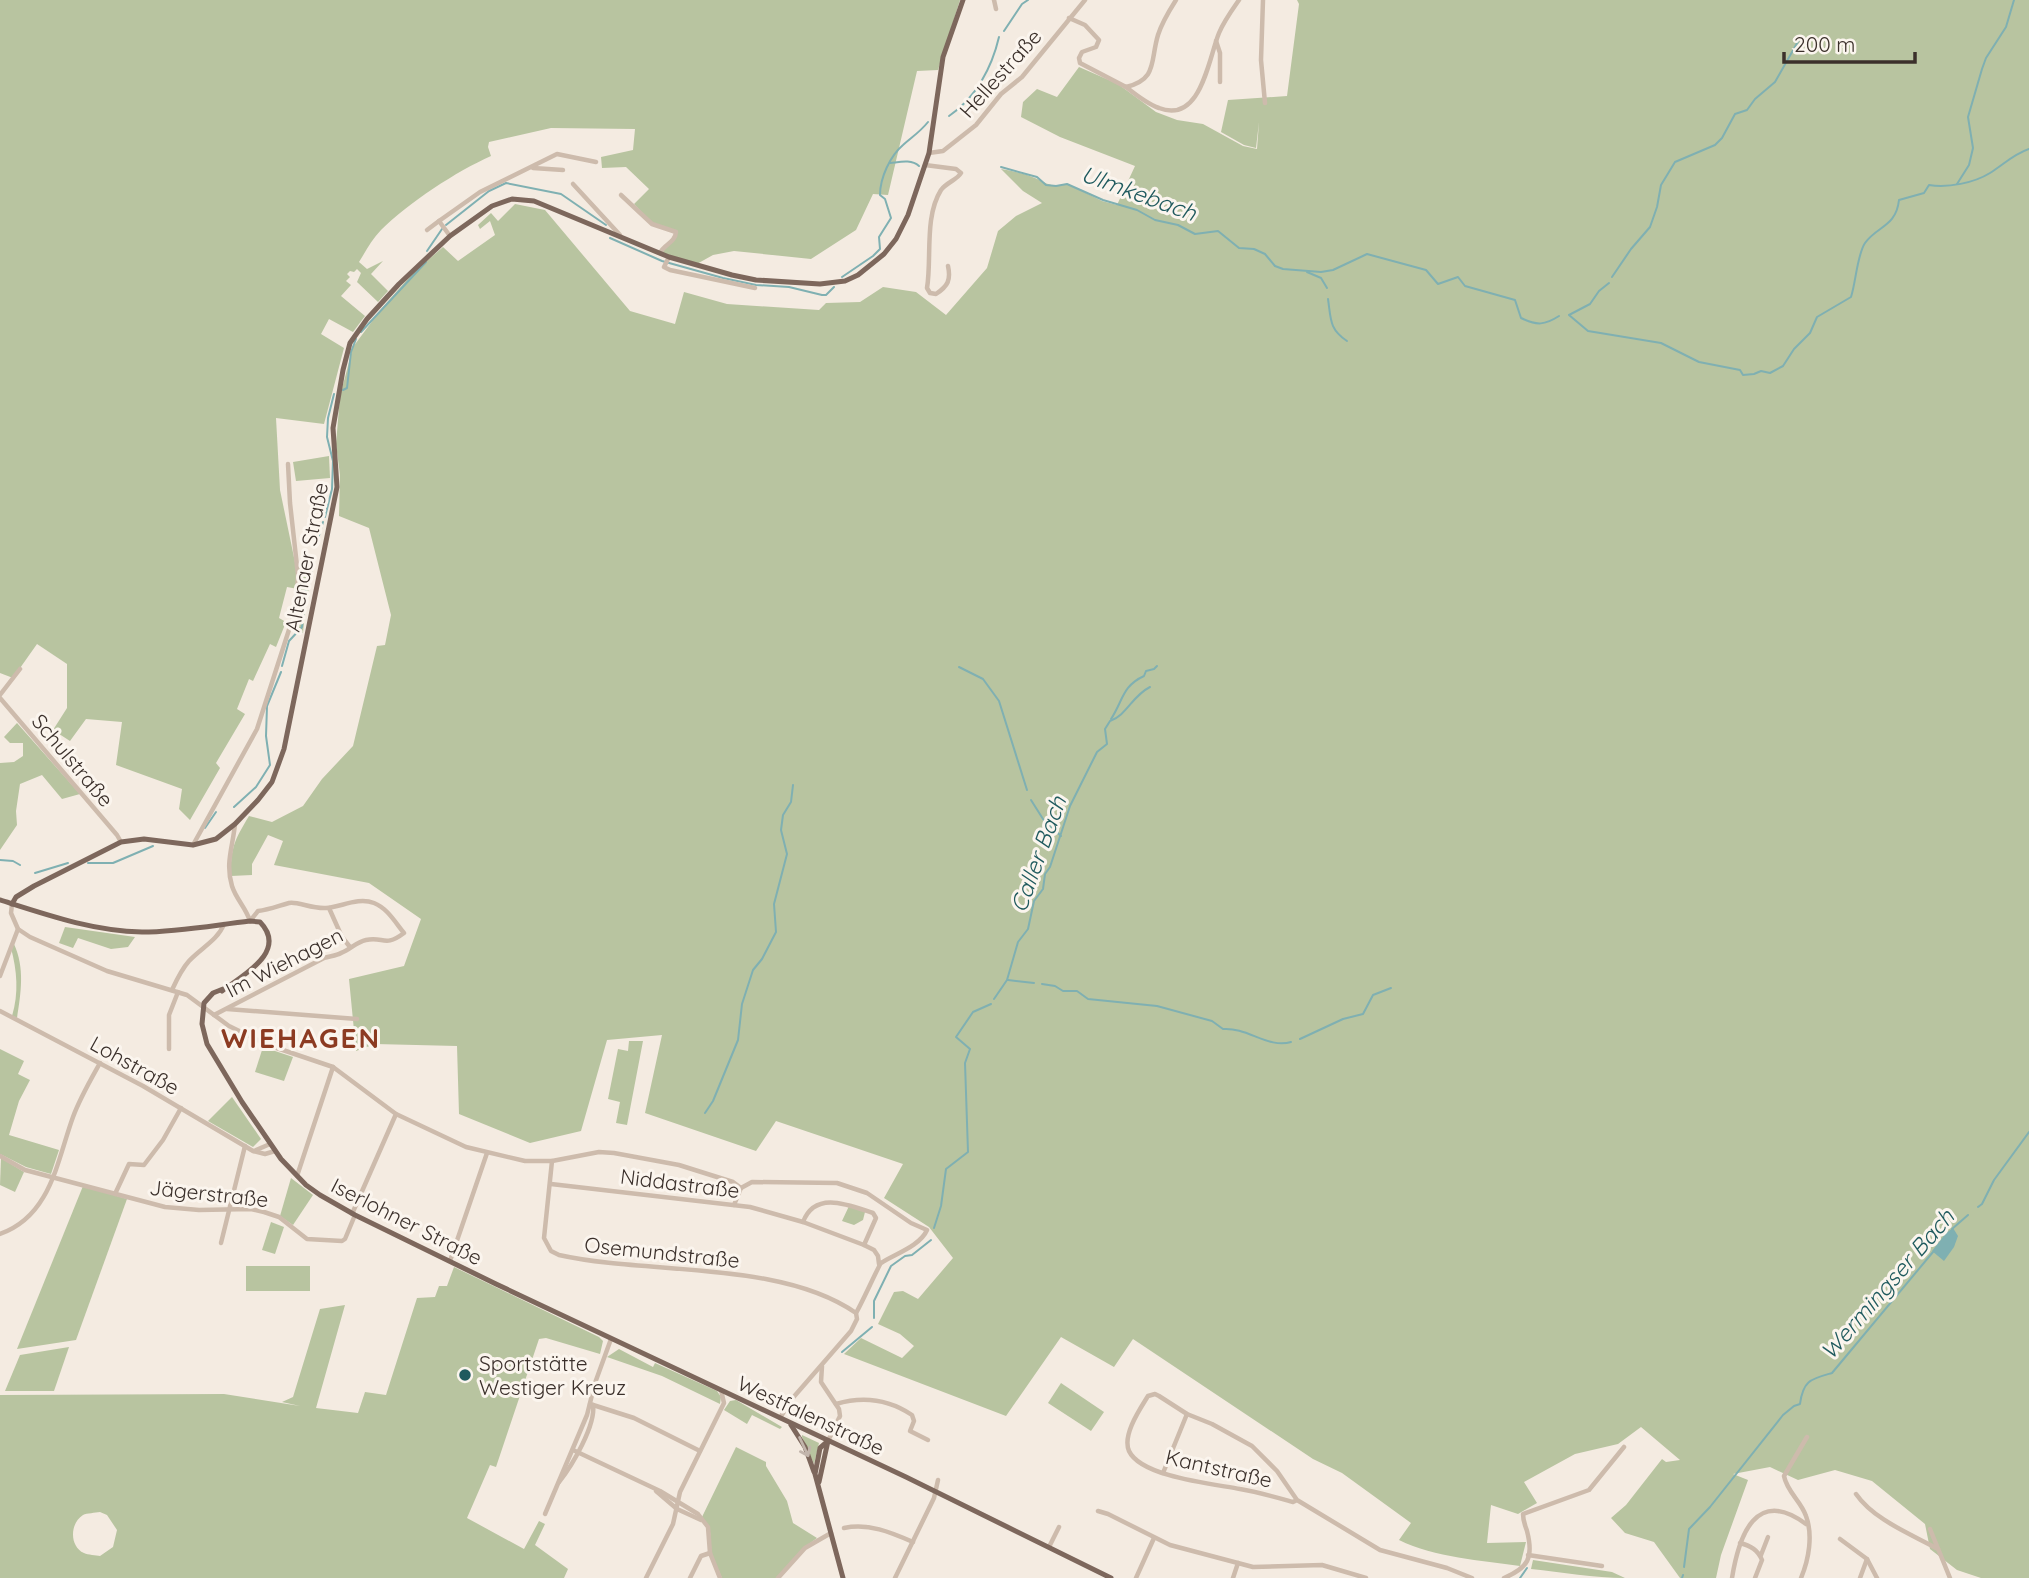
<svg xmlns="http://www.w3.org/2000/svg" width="2029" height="1578" font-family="Quicksand,sans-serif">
<rect width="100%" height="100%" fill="#f4ebe1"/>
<!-- green -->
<g fill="#b8c4a0" fill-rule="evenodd">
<path d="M0,0H960L938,70L917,71L888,195L873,194L856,230L811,259L734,251L713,255L695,265L661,253L677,234L652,223L634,204L649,189L626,167L602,168L601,157L633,150L635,129L551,128L489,142L488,147L491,156C457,171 408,203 381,230C372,239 366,251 359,262L367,269L383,261L371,274L388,291L378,302L357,282L361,273L357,269L354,272L350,271L347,274L350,277L346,281L351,285L341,296L365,316L353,332L329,319L321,334L344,348L324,424L276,418L280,490L296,567L313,571L306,602L303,633L289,630L298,589L287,587L279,618L286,622L276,647L270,644L253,681L249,679L237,709L245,714L216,763L220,768L190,820L179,809L182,789L116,765L122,722L86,719L70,741L53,730L67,708V664L37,644L13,678L0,673Z"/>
<path d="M1297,0H2029V1578H1981L1957,1570L1930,1549L1925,1524L1872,1481L1835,1470L1798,1480L1770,1467L1733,1474L1748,1480L1721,1555L1716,1578H1680L1654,1542L1625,1533L1611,1518L1626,1505L1662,1459L1666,1462L1680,1460L1641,1427L1618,1444L1575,1454L1524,1482L1537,1503L1518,1514L1491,1505L1487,1543L1526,1542L1520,1566C1481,1560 1435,1558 1399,1540L1411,1523L1342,1473L1313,1459L1133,1339L1114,1367L1061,1337L1006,1416L844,1354L861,1338L902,1358L914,1346L900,1334L878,1324L894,1292L903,1291L918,1299L953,1258L929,1227L884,1198L903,1164L776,1121L756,1151L645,1113L662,1035L607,1040L581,1131L530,1143L459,1114L457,1046L375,1044L356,1051L349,979L404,966L421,919L369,883L274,865L283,841L268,835L252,864V875L231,876C230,849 235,839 249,816L272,822L303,806L322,779L353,746L377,646L385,645L391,615L369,528L339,516L340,475L336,444L340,396L353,347L382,308L413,273L443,247L458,261L495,235L490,221L480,229L478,225L491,213L498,221L515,204L545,210L630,311L675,324L684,292L727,304L819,310L826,303L860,302L883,287L916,292L946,315L987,268L998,231L1016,216L1042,203L1023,191L1001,169C1012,171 1024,173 1035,178C1048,184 1052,188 1068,184L1102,201L1117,205L1135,166L1060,137L1021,117L1023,102L1037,89L1057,97L1079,67L1118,84L1156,112L1177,120L1203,124L1243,146L1257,149L1259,122L1256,148L1244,145L1221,132L1228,100L1287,96L1299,4Z"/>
<polygon points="329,456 330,478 296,481 293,462"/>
<polygon points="17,723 80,794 62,799 42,775 20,784 16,811 17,825 0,850 0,763 14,762 23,756 23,743 10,743 4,737"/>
<polygon points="65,927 135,937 128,947 111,949 78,938 73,948 59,943"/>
<path d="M14,944C25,968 21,993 17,1018L12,1016C19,993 17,971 11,948Z"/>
<polygon points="629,1041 643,1041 627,1125 616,1123 620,1102 608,1099 618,1049 628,1051"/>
<polygon points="263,1047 293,1057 284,1081 255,1072"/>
<polygon points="0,1049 24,1061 18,1074 30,1080 19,1101 9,1135 59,1150 51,1174 26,1167 0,1154"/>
<polygon points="232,1097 261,1139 253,1147 208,1121"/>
<polygon points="1,1158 24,1172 15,1192 0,1185"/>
<polygon points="291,1178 313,1195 293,1225 280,1216"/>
<polygon points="83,1186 127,1199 76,1340 17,1349"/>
<polygon points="849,1206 865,1212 863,1220 854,1225 842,1221"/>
<polygon points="271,1222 284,1227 275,1254 262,1250"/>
<rect x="246" y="1266" width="64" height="25"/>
<path d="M454,1267L599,1337L603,1341L600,1354L546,1338L539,1339L496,1467L490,1465L467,1518L524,1549L539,1521L545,1524L535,1545L568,1569L564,1578H0V1395L224,1394L300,1406L282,1402L293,1397L320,1309L345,1305L316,1408L358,1413L365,1392L386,1395L417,1298L435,1297L439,1286H447ZM100,1512L107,1515L117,1530L113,1547L100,1556C96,1555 88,1555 84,1553C69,1546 70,1523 83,1515C87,1513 95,1513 100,1512Z"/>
<polygon points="69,1347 54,1391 5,1391 20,1355"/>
<polygon points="619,1349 653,1367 655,1363 717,1391 721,1397 720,1404 662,1376 607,1357"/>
<polygon points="1061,1383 1104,1412 1091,1431 1048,1403"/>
<polygon points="736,1400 782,1427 780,1429 752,1415 747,1424 724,1410 730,1401"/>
<polygon points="802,1435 819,1443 814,1464 802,1437"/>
<polygon points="736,1447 766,1462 766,1466 787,1501 793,1523 817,1538 805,1547 777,1578 722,1578 711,1553 710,1531 702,1517"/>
<path d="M1533,1560L1612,1572L1625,1578C1594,1578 1562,1572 1531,1569Z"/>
</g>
<!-- water -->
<polygon fill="#7fb0b2" points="1953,1228 1958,1236 1954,1247 1944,1261 1932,1251 1946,1233"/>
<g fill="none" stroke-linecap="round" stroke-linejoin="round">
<!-- stream -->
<g stroke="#7fb0b2" stroke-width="2">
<polyline points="1004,31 1022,4 1028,0"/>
<path d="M949,116C976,98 992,67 999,37"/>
<path d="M890,163C900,162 911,159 919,166"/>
<path d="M1001,167L1037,177L1046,185L1056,186L1067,184L1103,200L1137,210L1155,220L1178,225L1195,234L1218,231L1239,248L1254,249L1265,254L1275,266L1283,269L1321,272L1333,270L1367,254L1426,270L1438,284L1458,277L1465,286L1515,300L1521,318C1537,326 1545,325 1559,316"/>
<polyline points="1957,184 1969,165 1973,148 1968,117 1982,69 1986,58 2006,27 2014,0"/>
<polyline points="446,225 489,191 506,183 561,194 606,225"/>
<polyline points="610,238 662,261 723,278 756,285 789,287 822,295 826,295 834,287"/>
<polyline points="427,251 442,229"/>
<polyline points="1307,272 1321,278 1327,288"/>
<path d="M842,277L873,256L880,249L879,237L891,218L885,199L880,195C880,178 890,156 903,145C912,137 920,132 928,122"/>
<polyline points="1612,277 1631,249 1650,227 1657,207 1661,185 1675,162 1715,145 1722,138 1735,114 1747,110 1755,99 1775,82 1800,38"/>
<path d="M1609,283L1599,291L1590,304L1569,315L1588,331L1661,343L1699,362L1740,370L1743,375L1754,374L1761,371L1770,373L1783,366L1794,349L1810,333L1817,317L1851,297C1856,282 1857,255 1865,243C1877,226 1896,227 1899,200L1924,193L1929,185C1948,188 1974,183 1990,173C2004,164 2014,154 2029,149"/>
<path d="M1328,299C1331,319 1329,329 1347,341"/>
<polyline points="361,332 426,262"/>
<polyline points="343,390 347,388 351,352 356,339"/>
<polyline points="325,517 332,489 333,461 327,437 328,418 334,394"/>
<polyline points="317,542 323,522"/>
<polyline points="282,666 289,641 302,627 306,587 312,570"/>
<polyline points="959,667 983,679 999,701 1027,790"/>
<path d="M1111,719C1123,701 1122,686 1144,676L1146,671L1154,669L1157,666"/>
<polyline points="1031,800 1043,819 1061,836"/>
<polyline points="234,807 256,787 270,765 266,736 267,706 281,672"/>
<polyline points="205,828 216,812"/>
<polyline points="0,860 13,861 20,865"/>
<polyline points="88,863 113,863 153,846"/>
<polyline points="35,873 68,863"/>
<polyline points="1008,980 1034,983"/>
<path d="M1042,984L1055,986L1063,991H1077L1088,999L1157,1006L1212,1021L1223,1029C1247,1027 1269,1049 1291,1042"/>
<path d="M994,999L1007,980L1018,942L1028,929L1034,901L1043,889L1045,874L1050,867L1070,806L1097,752L1107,744L1105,729L1110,721C1127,715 1132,696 1150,687"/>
<polyline points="1300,1039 1343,1019 1363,1014 1373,995 1391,988"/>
<polyline points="705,1113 713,1101 738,1040 742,1004 753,970 762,959 776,932 774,904 787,854 781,830 783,815 791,802 793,785"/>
<polyline points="1978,1207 1982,1204 1994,1180 2029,1132"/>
<polyline points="934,1228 941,1206 946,1169 968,1152 965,1063 970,1049 956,1037 973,1012 991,1004"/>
<polyline points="1952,1229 1968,1215"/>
<polyline points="874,1318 874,1301 891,1266 905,1256 912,1255 931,1240"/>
<polyline points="842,1352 872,1327"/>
<path d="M1684,1567L1689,1529L1710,1507L1783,1415L1794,1406L1800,1404C1803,1380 1811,1379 1832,1373L1933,1252"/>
<polyline points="1520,1578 1527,1568"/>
<polyline points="1682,1578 1683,1575"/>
</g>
<!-- minor -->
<g stroke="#cdbbac" stroke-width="4.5">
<polyline points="994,0 996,9"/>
<polyline points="1263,0 1261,60 1265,103"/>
<path d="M1069,18L1085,25L1099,40L1096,47L1082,52L1079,58L1080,63L1126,87C1158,79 1150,61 1158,35C1162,22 1169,11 1176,0"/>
<polyline points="1216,41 1220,53 1220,82"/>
<path d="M1126,87C1136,95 1147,104 1159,108C1201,124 1208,60 1219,33C1224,21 1232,10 1239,0"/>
<polyline points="929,153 943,151 976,125 1001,94 1022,77 1085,0"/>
<path d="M925,165L956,169L961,173C957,180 947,182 941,190C924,217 932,259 927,288L930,293L936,294C948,286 951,280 948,266"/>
<polyline points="533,168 563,170"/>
<polyline points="573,184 620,235"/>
<path d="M621,195L652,224L676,232C675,243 664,244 660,253"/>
<polyline points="427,230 439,221"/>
<polyline points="450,236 439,221 480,192 557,154 596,162"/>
<polyline points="669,257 664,267 670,270 755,288"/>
<polyline points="0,695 20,669"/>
<polyline points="0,698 117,835 121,842"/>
<polyline points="193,845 257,729 296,608 298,575 290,503 288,464"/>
<path d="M12,904L11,913L18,929L30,937L107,971L187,995L229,1026L268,1045L333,1067L396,1114L466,1147L525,1161H552L599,1152L614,1153L679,1165L733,1182L741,1188L752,1182L837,1183L867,1193L911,1223L927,1230C920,1246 895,1254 881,1263C879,1265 861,1305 856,1313L857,1319L851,1331L791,1400L780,1418"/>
<polyline points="329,908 342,937 350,947"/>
<polyline points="0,976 18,929"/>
<path d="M172,990C177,979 181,970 189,961C201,948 218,940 224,924"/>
<polyline points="227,1009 357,1019"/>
<polyline points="0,1011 143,1086 253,1151 265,1154 275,1151"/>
<path d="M214,1015L324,958C329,956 336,956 341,953C350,950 356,942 366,940C384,936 384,948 404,933C395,922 387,908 374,903C358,897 341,907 326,908C312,909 297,901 289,903C278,906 269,910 258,911L250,921C246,908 236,899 232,886C225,863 233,846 235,824"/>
<polyline points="169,1049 169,1015 178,992"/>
<polyline points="254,1151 270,1144"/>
<polyline points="0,1156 25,1170 165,1207 199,1210 251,1209 264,1212 279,1217 307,1239 342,1241 345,1239 355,1215"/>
<path d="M552,1161L544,1238L551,1251L559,1255C648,1275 780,1260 856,1313"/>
<polyline points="297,1176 333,1067"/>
<polyline points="551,1184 750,1207 803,1222 864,1245 874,1250 878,1256 879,1264"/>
<polyline points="115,1194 129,1164 144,1165 163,1140 181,1108"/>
<polyline points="734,1205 741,1188"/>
<polyline points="352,1214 396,1114"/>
<path d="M803,1222C815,1190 849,1205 873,1213L876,1218L864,1245"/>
<path d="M0,1234C51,1216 57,1161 73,1117C80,1098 90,1081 100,1063"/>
<polyline points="221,1243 245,1146"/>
<polyline points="450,1261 487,1153"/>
<polyline points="822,1366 821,1382 839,1409 840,1416 828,1441"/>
<polyline points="590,1404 634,1418 700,1451"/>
<path d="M836,1404C863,1396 888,1399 912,1415L914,1421L910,1431L928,1440"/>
<polyline points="573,1450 660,1491 698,1514 708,1527 710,1553 720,1578"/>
<polyline points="1163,1473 1187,1414"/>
<path d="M559,1482C572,1466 596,1425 593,1405"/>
<polyline points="656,1491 677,1509 701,1520"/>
<path d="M1856,1494C1874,1520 1911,1534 1938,1549"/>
<path d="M1297,1500L1277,1471L1252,1446L1212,1424L1187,1414L1159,1396L1155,1394L1148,1396C1140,1409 1122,1435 1129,1451C1141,1477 1214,1484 1240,1489C1258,1492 1275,1497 1293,1502L1297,1500L1380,1550L1447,1568L1472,1578"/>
<polyline points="1098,1511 1108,1514 1170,1545 1253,1567 1322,1565 1366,1578"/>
<polyline points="545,1514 587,1415 595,1383 611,1339"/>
<path d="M844,1528C869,1523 890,1532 913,1542"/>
<polyline points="1930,1529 1950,1578"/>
<polyline points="1840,1539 1867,1559 1877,1578"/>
<path d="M1740,1543C1751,1546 1758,1550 1762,1560L1755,1578"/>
<polyline points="1049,1547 1059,1527"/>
<polyline points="1528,1555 1602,1566"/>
<polyline points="1761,1555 1768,1537"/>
<polyline points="646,1578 673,1524 680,1492 724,1403 721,1390"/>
<polyline points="690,1578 701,1556 710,1553"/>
<polyline points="778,1578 805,1548 831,1533"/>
<polyline points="895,1578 934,1498 938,1480"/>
<polyline points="1136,1578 1154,1538"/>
<polyline points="1233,1578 1238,1563"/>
<path d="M1504,1578C1528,1568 1534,1558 1527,1531C1525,1525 1523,1521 1523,1514L1589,1490L1624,1447"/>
<path d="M1732,1578C1739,1535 1756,1487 1806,1524"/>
<path d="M1801,1578C1809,1559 1813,1535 1806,1516C1801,1501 1787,1492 1784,1476L1807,1437"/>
<polyline points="1860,1578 1867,1559"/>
</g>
<!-- major -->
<g stroke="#7d675c" stroke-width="5">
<path d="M0,900C47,915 93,931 142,932C178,932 215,925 250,921L260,922C289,952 241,976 222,991"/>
<polyline points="12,904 16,897 34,886 121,842 144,839 193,845 216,839 235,824 258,800 272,782 284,749 337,487 333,428 343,370 350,343 367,319 399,284 450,236 492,206 512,199 534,201 669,257 732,275 756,280 820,284 845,281 858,275 884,254 896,239 908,215 929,153 943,57 963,0"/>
<polyline points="223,989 213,993 204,1003 202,1024 207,1044 242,1102 281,1159 306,1185 320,1195 355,1215 496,1284 906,1477 1111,1578"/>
<polyline points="791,1425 805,1447 814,1472"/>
<polyline points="828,1441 820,1448 815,1474 843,1578"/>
<polyline points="819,1482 828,1441"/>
</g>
</g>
<!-- one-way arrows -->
<defs><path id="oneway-shaft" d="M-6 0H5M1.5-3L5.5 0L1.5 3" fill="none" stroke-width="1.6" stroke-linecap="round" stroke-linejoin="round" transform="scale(1.75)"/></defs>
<use stroke="#c2b5ac" href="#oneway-shaft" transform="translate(804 1447) rotate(65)"/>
<!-- markers -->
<circle fill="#1f5a5e" stroke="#fbf5ee" stroke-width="2.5" cx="465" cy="1375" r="7"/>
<g text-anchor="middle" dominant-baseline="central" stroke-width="6" stroke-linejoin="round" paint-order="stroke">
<!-- street labels -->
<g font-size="21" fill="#3b302b" stroke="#fbf5ee">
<text transform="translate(1000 73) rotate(-48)">Hellestraße</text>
<text transform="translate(306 557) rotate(-79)">Altenaer Straße</text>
<text transform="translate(73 760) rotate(50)">Schulstraße</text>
<text transform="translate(284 962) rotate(-27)">Im Wiehagen</text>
<text transform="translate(135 1065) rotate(29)">Lohstraße</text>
<text transform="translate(680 1183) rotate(7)">Niddastraße</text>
<text transform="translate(209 1193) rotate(6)">Jägerstraße</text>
<text transform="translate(407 1221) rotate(27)">Iserlohner Straße</text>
<text transform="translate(662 1252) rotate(6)">Osemundstraße</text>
<text transform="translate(811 1415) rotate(25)">Westfalenstraße</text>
<text transform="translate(1219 1468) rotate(13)">Kantstraße</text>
</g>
<!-- poi labels -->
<g font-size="21" fill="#3b302b" stroke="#fbf5ee" text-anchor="start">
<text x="479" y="1363">Sportstätte<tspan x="479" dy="24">Westiger Kreuz</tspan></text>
</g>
<!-- water labels -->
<g font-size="23" font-style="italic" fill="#1f5a5e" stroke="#fbf5ee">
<text transform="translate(1139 193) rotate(20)">Ulmkebach</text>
<text transform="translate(1038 854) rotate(-70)">Caller Bach</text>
<text transform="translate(1887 1284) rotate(-49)">Wermingser Bach</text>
</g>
<!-- district labels -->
<g font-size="28" font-weight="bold" letter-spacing="2" fill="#8c3b22" stroke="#fbf5ee">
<text x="301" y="1037">WIEHAGEN</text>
</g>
</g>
<!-- scale -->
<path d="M1784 52v10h131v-10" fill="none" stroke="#3b302b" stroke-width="3.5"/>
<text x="1794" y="52" font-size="21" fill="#3b302b" stroke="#fbf5ee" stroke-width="5" paint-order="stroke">200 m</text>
</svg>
